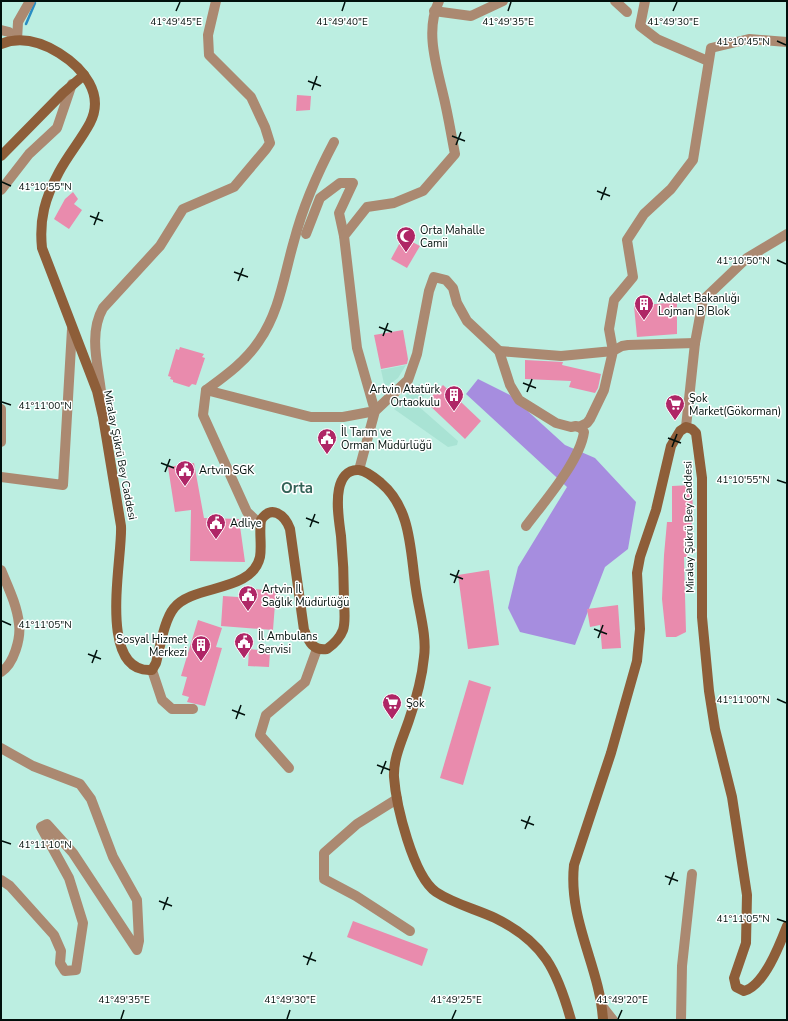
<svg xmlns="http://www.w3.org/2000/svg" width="788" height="1021" font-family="'Nunito Sans',sans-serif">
<rect width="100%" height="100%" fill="#bceee1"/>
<!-- built -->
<g fill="#a9e3d4">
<polygon points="406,365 398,378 385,388 381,370"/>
<polygon points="419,384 431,386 417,405 458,441 457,445 448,447 394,409 404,397"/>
</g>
<!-- forest -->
<polygon fill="#a68ddf" points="478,379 510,395 565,445 595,458 636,502 628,549 605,567 575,645 520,632 508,608 518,567 567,487 466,394"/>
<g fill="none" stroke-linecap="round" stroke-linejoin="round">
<!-- stream -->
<polyline stroke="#298dc3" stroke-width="2.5" points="26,24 35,3"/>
</g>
<!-- building -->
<g fill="#e98bad">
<polygon points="297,95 311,96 310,110 296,111"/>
<polygon points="73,192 78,199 74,204 82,210 69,229 54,219 65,199"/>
<polygon points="403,237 420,246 407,268 391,259"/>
<polygon points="677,302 677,334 637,337 634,306"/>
<polygon points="403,330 408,359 407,364 381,369 374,335"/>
<polygon points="180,347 204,354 202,357 205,358 196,385 192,384 189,387 173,382 173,380 170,379 171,377 168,376 176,349 179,350"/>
<polygon points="525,360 563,362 562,365 601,374 598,388 595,393 569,387 571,381 525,379"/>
<polygon points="443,385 481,421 465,439 426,402"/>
<polygon points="194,463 204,518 239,519 245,562 190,561 191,510 175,512 168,467"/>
<polygon points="692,485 693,514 687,557 684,557 686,632 676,637 666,637 662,599 664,555 667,522 672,522 672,486"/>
<polygon points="489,570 499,645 468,649 458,575"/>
<polygon points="254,589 276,591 273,630 221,626 223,596 253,598"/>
<polygon points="618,605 621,648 602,649 600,625 590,627 587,609"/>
<polygon points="198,620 222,628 216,647 222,648 205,706 187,702 189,697 182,695 187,677 181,676"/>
<polygon points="249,649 270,651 269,667 248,666"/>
<polygon points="469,680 491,687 463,785 440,778"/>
<polygon points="353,921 428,949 422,966 347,937"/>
</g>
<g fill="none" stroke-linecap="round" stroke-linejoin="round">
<!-- street -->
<g stroke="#ab8971" stroke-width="10">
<polyline points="615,1 627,12"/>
<polyline points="645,1 640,26 657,39 708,61"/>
<polyline points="434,11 471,16 503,1"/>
<polyline points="1,30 9,32 17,40"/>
<polyline points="17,40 18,22 30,1"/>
<polyline points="1,190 29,154 57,128 72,84"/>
<polyline points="306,234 320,198 340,183 353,183 339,213 344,236"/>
<polyline points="499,351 561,356 613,351 609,329 614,300 633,277 627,240 644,214 671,189 693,160 711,48 749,39 787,42"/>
<path d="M206,390L311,417H343L375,411L357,348L344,236L367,207L394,203L423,191L455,154C451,134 448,114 443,94C436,64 425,30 439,1"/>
<path d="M102,401C100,371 87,336 103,308L160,246L183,209L234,187L266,149L270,143L265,127L251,97L209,55L208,35L216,1"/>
<polyline points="1,409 1,442"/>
<polyline points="579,427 587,423 590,419 604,390 613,351 622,346 628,345 695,343"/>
<polyline points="686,427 695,343 703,300 747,258 787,234"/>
<path d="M359,470L375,411L408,380L417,354L429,291L434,277L446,280L453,288L457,303L467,321L499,351L510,385L519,400L556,423L571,427L576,426L581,428L584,432C580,461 544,502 526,526"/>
<polyline points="1,477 63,485 72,329"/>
<path d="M260,524L247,512L203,415L206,390C225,376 245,362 259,341C280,311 284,275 294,241C303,206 317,174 334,142"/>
<path d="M1,570C8,587 17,605 19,624C21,638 14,664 1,672"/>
<polyline points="152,670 162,700 172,709 193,709"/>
<polyline points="1,748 33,766 80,784 91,799 113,857 137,900 139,941 137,950 73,853 47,824 41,827 69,878 83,923 76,970 65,971 60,963 61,951 54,935 10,886 1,880"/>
<polyline points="289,768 260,735 266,715 305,682 317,649"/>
<polyline points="397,799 357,824 324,853 324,879 356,896 410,931"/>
<polyline points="602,1006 613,1020"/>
<polyline points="681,1020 682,966 692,874"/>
</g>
<!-- secondary -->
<g stroke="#8e5e39" stroke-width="10">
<path d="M1,44C21,36 41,42 59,53C83,68 105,94 90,123C81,140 68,155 59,172C45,198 39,219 42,248L97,391L103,417L121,526C123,557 96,674 152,670L156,663C160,648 164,620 174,608C193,584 252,593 260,557C262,545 259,532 261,520C271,504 285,515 290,529L304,630C309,642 313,651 327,649C334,644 340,638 343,630C346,621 344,609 344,600C344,578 343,557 341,536C339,521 336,504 339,489C341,479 347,469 359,470C367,471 375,478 381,483C412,509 410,552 416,589C419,611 427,636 424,657C422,678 416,700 409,720C403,738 393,758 394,777C396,805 413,876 436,892C454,904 476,909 495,918C544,942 557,970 571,1020"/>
<polyline points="1,156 63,93 84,75"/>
<path d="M603,1020C600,967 568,921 574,865L611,753L637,661L640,629L637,573L640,557L656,510L671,446L680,431L686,427L692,429L696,433L702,478V617L709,691L715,729L732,797L747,895L746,943L734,978L736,987L744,991C764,986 780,944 787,926"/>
</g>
</g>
<!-- ticks -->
<path fill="none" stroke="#01100c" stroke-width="1.5" d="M176,11L180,2M342,11L345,2M508,11L511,2M673,11L677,2M777,41L786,45M308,81L321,86M312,90L317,76M452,136L465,141M456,145L461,132M2,182L11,186M597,191L610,196M601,200L606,187M90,216L103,221M94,225L99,212M777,260L786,264M234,272L248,277M238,281L243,268M379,327L392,332M383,336L388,323M523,383L536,388M527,392L532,379M2,402L11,405M668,438L681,443M672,447L677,434M161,463L174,468M165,472L170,459M777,480L786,483M306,518L319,523M310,527L315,514M450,574L463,579M454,583L459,570M2,621L11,625M594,629L607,634M598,638L603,625M88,654L101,659M92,663L97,650M777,699L786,703M232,710L245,715M236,719L241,705M377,765L390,770M381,774L386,761M521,820L534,825M525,829L530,816M2,841L11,844M665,876L678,881M669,885L674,872M159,901L172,906M163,910L168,897M777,919L786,922M303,956L316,961M307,965L312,952M121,1019L124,1010M287,1019L290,1010M452,1019L456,1010M618,1019L622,1010"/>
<!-- icons -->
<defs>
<g id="mosque-pin" transform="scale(1)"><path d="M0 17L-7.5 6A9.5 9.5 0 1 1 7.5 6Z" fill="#af2666" stroke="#fff"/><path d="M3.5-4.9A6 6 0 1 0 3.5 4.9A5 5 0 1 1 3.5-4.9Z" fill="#fff"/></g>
<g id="building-pin" transform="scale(1)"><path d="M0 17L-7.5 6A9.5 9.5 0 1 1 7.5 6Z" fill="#af2666" stroke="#fff"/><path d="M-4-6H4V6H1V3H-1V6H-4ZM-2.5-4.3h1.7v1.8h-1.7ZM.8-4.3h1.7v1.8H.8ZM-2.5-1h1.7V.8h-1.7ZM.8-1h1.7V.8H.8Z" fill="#fff"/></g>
<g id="supermarket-pin" transform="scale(1)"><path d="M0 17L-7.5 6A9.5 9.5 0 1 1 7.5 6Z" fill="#af2666" stroke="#fff"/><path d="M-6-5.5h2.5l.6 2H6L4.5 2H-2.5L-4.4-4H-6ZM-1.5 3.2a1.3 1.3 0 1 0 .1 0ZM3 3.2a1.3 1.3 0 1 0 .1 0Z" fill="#fff"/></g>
<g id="civic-pin" transform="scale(1)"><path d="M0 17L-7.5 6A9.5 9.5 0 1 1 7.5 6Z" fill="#af2666" stroke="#fff"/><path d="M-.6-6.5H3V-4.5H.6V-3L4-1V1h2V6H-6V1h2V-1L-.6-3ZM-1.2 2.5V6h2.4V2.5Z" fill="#fff"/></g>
</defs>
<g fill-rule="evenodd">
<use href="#mosque-pin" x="406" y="236"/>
<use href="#building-pin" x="644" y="304"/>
<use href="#building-pin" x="454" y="395"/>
<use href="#supermarket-pin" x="675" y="404"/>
<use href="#civic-pin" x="327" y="438"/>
<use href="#civic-pin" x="185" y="470"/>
<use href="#civic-pin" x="216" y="523"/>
<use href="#civic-pin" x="248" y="595"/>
<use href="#civic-pin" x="244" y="642"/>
<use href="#building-pin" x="201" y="645"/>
<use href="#supermarket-pin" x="392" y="703"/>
</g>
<g text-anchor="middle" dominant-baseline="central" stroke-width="3" stroke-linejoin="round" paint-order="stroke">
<!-- poi labels -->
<g font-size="11" fill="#01100c" stroke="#fff" text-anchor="start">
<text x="420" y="230">Orta Mahalle<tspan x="420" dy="13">Camii</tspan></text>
<text x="658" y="298">Adalet Bakanlığı<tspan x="658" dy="13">Lojman B Blok</tspan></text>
<text x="440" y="389" text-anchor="end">Artvin Atatürk<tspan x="440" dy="13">Ortaokulu</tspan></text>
<text x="689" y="398">Şok<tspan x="689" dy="13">Market(Gökorman)</tspan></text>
<text x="341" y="432">İl Tarım ve<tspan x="341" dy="13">Orman Müdürlüğü</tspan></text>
<text x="199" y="470">Artvin SGK</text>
<text x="230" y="523">Adliye</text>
<text x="262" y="589">Artvin İl<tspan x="262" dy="13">Sağlık Müdürlüğü</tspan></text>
<text x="258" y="636">İl Ambulans<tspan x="258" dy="13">Servisi</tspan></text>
<text x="187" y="639" text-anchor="end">Sosyal Hizmet<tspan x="187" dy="13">Merkezi</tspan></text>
<text x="406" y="703">Şok</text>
</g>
<!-- street labels -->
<g font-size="11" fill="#01100c" stroke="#fff">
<text transform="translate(120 455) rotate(79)">Miralay Şükrü Bey Caddesi</text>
<text transform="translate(689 527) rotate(-91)">Miralay Şükrü Bey Caddesi</text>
</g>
<!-- district labels -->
<g font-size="15" font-weight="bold" fill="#346257" stroke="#fff">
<text x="297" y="488">Orta</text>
</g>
</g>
<g font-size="10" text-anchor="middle" fill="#01100c" stroke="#fff" stroke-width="3" stroke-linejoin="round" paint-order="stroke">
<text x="176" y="25">41°49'45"E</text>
<text x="342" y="25">41°49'40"E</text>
<text x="508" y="25">41°49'35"E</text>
<text x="673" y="25">41°49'30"E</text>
<text x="743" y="45">41°10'45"N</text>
<text x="45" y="190">41°10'55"N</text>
<text x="743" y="264">41°10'50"N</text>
<text x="45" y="409">41°11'00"N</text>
<text x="743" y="483">41°10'55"N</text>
<text x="45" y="628">41°11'05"N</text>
<text x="743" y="703">41°11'00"N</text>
<text x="45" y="848">41°11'10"N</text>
<text x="743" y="922">41°11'05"N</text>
<text x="124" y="1003">41°49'35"E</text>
<text x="290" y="1003">41°49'30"E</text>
<text x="456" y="1003">41°49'25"E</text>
<text x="622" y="1003">41°49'20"E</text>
</g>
<!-- border -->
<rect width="788" height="1021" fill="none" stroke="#01100c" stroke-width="4"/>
</svg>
